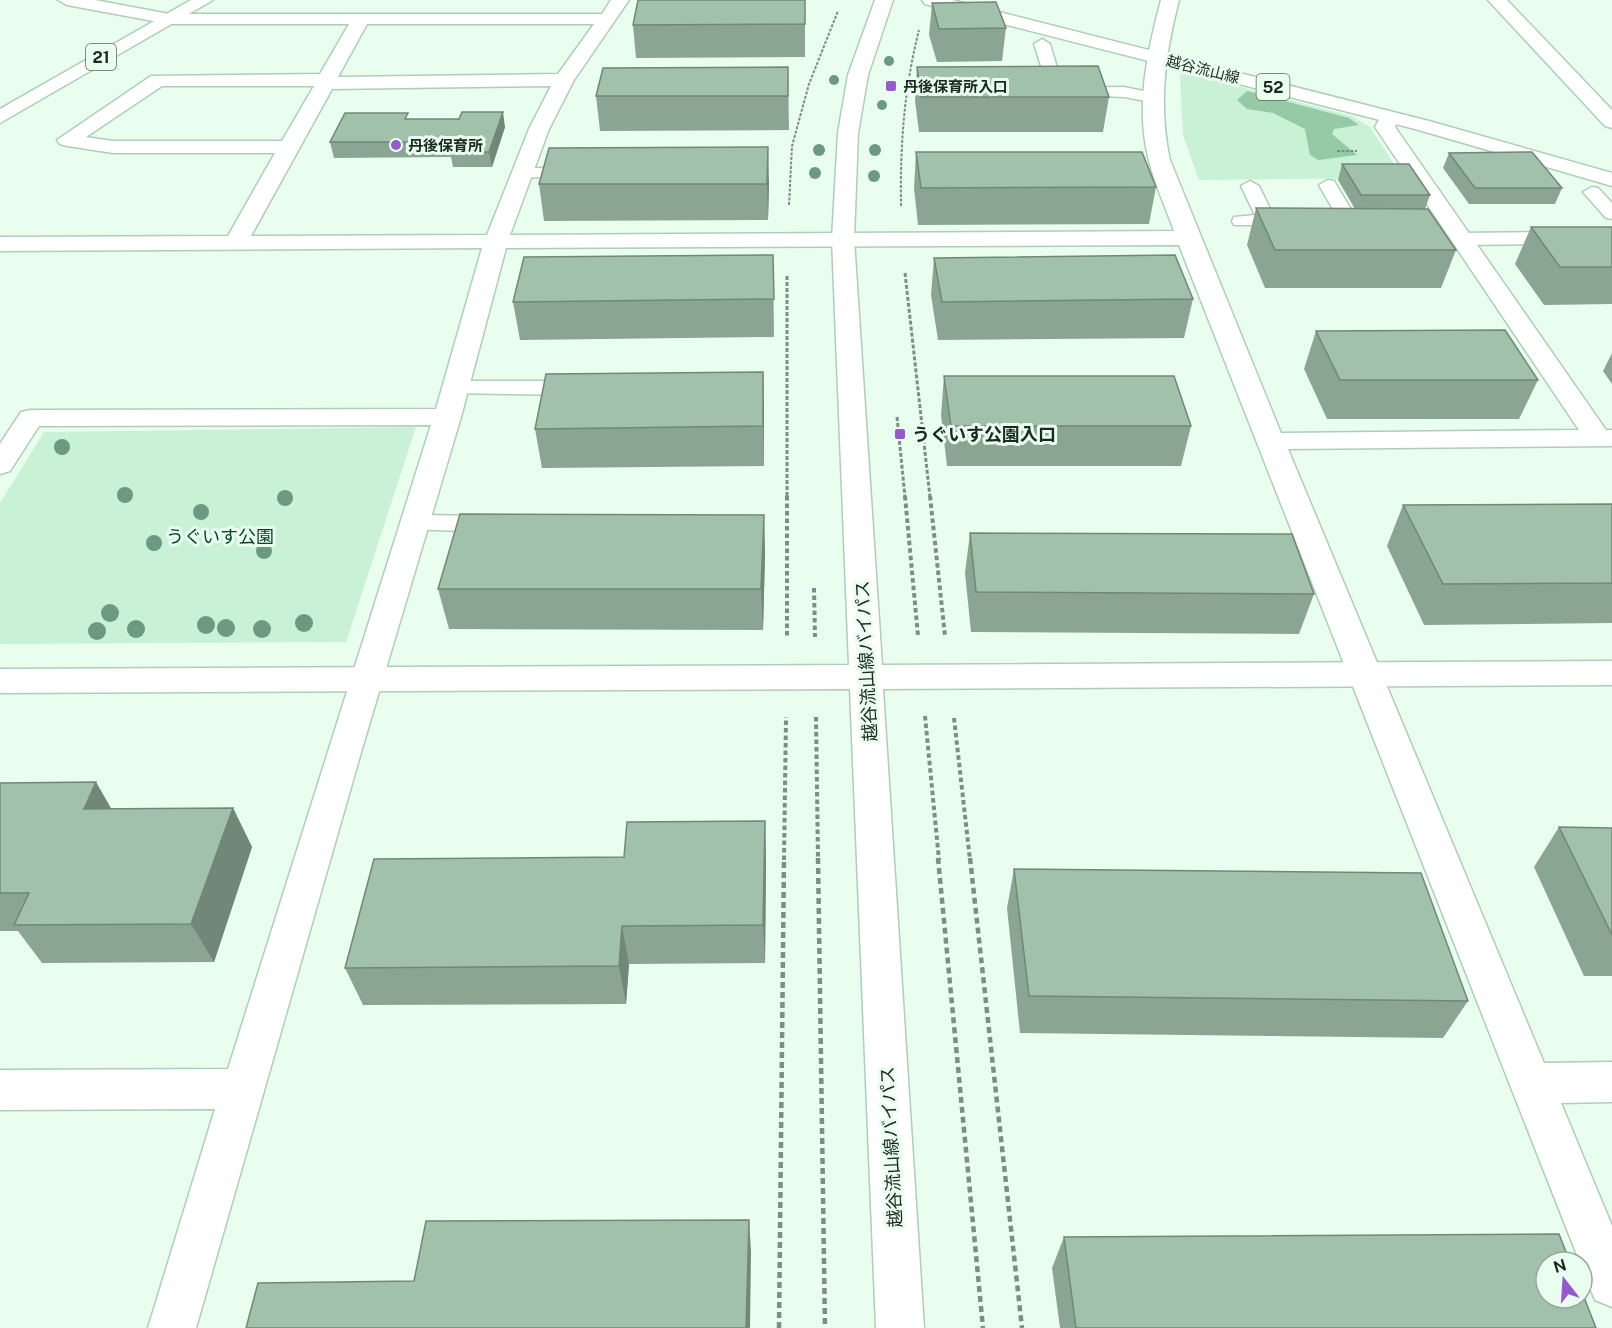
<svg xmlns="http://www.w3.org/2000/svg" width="1612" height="1328" font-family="'Public Sans','Noto Sans JP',sans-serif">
<rect width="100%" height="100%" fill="#eafef0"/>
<!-- green -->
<g fill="#c8f1d5">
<polygon points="1183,72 1352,116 1370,127 1403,178 1199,180 1183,135 1180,75"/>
<polygon points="416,427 346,642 0,644 0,503 44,432"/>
</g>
<!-- forest -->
<polygon fill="#96caa7" points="1247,91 1349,118 1359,125 1334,129 1332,134 1357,155 1318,160 1310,155 1305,129 1273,113 1247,109 1237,100"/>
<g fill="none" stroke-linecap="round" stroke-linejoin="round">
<!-- lane casing -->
<g stroke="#aeceb8" stroke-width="3">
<g id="lane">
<polygon points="1042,39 1050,44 1063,88 1124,87 1158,94 1160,97 1152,102 1124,97 1050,94 1034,44"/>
<polygon points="521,168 577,168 586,173 577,178 515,177 512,173"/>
<polygon points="1328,180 1334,181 1358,221 1356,225 1349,227 1342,225 1319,185"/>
<polygon points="1250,181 1259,186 1273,215 1297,217 1299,221 1297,225 1234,225 1232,221 1234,217 1255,215 1241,186"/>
<polygon points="1592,187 1598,188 1612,203 1612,219 1606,218 1583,192"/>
<polygon points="1612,231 1612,243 1462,245 1453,239 1462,233"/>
<polygon points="455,381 580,381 588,383 591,388 588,393 580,395 447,393 444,388 447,383"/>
<polygon points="414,515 494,516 503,518 506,524 503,530 494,532 405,529 402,523 405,517"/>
</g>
</g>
<!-- street casing -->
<g stroke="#aeceb8" stroke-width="3">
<g id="street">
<path d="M58,0H95L169,14H602L611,0H629L574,80L549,129L510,235L1174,231C1166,208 1155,185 1149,161C1135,107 1147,53 1161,0H1179C1165,54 1158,105 1170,160L1281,433L1579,430L1375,127L1383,113H1397L1400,117L1395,127L1606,430H1612V446L1288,449L1544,1063L1612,1062V1102L1561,1103L1612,1226V1307L1595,1300L1588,1283L1179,245L506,248L461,417L362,749L196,1328H148L215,1109L0,1110V1070L228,1069L431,425L39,426L10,471L0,474V444L21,412L31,410L436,409L482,248L0,251V237L228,236L275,153H113L67,146L60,144L57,140L151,76L320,74L349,24H169L67,5ZM367,24H594L558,74L338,77ZM162,86H314L282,141H113L86,137ZM551,86L529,129L487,235L251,236L332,89Z"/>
<polygon points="1488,0 1507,0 1612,110 1612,128 1605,126"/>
</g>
</g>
<!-- secondary casing -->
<g stroke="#aeceb8" stroke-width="3">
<polygon id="secondary" points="875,0 893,0 868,75 858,133 854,239 882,665 1612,661 1612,685 883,689 924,1328 876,1328 850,689 0,693 0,669 849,665 832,239 838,133 848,75"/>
</g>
<!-- primary casing -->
<g stroke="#aeceb8" stroke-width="3">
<g id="primary">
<polygon points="191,0 213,0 0,123 0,109"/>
<polygon points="922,0 952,0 1429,121 1612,173 1612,186 1415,129 925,4"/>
</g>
</g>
<!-- path-far3 -->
<g stroke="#7d8e82" stroke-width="2" stroke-dasharray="3 1.5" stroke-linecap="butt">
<polyline points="1337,151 1357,151"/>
<polyline points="789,205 792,146 809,84 838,11"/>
<path d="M901,206C900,146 904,89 919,30"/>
</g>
<!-- path-far2 -->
<g stroke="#7d8e82" stroke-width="3" stroke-dasharray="4 2" stroke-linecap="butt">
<polyline points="905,273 930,497"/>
<polyline points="787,276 787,497"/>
<polyline points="897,417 905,497"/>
</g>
<!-- path-far1 -->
<g stroke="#7d8e82" stroke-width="4" stroke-dasharray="4.5 3" stroke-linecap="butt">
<polyline points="787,496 787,637"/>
<polyline points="905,496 918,636"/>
<polyline points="930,496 945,636"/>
<polyline points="814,588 815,637"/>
<polyline points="925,716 939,860"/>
<polyline points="816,717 818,860"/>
<polyline points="954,718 970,860"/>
<polyline points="784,860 786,717"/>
</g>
<!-- path -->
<g stroke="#7d8e82" stroke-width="4.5" stroke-dasharray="6 4" stroke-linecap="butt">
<polyline points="818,858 825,1328"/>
<polyline points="938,858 983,1328"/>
<polyline points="970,858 1022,1328"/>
<polyline points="779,1328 784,858"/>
</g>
<!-- lane -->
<use href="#lane" fill="#fff" fill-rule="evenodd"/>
<!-- street -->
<use href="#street" fill="#fff" fill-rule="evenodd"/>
<!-- secondary -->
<use href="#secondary" fill="#fff" fill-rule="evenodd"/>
<!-- primary -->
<use href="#primary" fill="#fff" fill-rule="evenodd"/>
</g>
<!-- trees -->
<g fill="#6c9981">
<circle cx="889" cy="61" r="5"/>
<circle cx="834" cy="80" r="5"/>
<circle cx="882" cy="105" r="5"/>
<circle cx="819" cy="150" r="6"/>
<circle cx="875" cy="150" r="6"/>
<circle cx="815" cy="173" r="6"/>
<circle cx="874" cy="176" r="6"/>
<circle cx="62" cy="447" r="8"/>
<circle cx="125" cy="495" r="8"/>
<circle cx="285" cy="498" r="8"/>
<circle cx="201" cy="512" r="8"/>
<circle cx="154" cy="543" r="8"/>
<circle cx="264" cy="551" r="8"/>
<circle cx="110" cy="613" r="9"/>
<circle cx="304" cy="623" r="9"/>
<circle cx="206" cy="625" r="9"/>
<circle cx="226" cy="628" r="9"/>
<circle cx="136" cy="629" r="9"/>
<circle cx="262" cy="629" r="9"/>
<circle cx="97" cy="631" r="9"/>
</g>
<!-- wall -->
<g fill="#8aa693">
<polygon points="805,0 805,57 636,58 633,25"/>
<polygon points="932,3 1006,28 1002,61 937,62 929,35"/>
<polygon points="788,67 789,130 600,131 596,96"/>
<polygon points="917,67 1109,97 1103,132 919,132 915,101"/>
<polygon points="409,119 505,127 492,167 453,167 451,157 334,158 330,142"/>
<polygon points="916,152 1156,187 1149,224 918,225 914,188"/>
<polygon points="1449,153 1562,188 1555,204 1469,204 1443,168"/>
<polygon points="1342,164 1430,195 1425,209 1456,250 1441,288 1265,288 1247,245 1256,208 1355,209 1338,180"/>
<polygon points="769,183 768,220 544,221 539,184"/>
<polygon points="1531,227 1612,227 1612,304 1544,305 1515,264"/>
<polygon points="773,255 774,337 520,340 513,302"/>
<polygon points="934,258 1193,299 1184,338 938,340 931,295"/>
<polygon points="1316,331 1538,380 1519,419 1327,419 1304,369"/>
<polygon points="1612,353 1612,384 1603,371"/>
<polygon points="763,372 764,411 764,466 542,468 535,429"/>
<polygon points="944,376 1191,426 1181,466 947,466 941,415"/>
<polygon points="1612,504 1612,623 1424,625 1387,546 1403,505"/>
<polygon points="764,515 765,555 763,630 449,629 438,589"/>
<polygon points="970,533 1314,594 1299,634 971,632 965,573"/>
<polygon points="0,783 111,809 233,808 252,847 214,962 42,963 18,931 0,931"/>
<polygon points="765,821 766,860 765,963 629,964 626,1004 363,1005 345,968 624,857"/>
<polygon points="1559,827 1612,828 1612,976 1584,976 1534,867"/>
<polygon points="1014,869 1468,1001 1443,1038 1020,1033 1007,908"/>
<polygon points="1064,1237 1596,1328 1060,1328 1052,1268"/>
</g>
<!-- shaded-wall -->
<g fill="#718778">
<polygon points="503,112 505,127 492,167 489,152"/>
<polygon points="768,147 769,183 768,220 767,184"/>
<polygon points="763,372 764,411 764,466 763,426"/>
<polygon points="764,515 765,555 763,630 761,589"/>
<polygon points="96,782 119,822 84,809"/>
<polygon points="233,808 252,847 214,962 191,924"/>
<polygon points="765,821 766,860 765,963 763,925"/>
<polygon points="622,926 629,964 626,1004 619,966"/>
<polygon points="749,1220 751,1252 750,1328 746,1328"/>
</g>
<!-- building -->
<g fill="#a1c1ab" stroke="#718778" stroke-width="1.5">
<polygon points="638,0 805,0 805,24 633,25"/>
<polygon points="996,2 1006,28 939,29 932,3"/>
<polygon points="1098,66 1109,97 921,97 917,67"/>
<polygon points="788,67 788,96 596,96 603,68"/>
<polygon points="462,112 503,112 489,152 450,152 454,142 330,142 345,113 408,113 405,119 459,119"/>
<polygon points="768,147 767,184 539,184 549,148"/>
<polygon points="916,152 1142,152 1156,187 921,188"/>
<polygon points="1532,152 1562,188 1475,188 1449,153"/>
<polygon points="1342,164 1409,164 1430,195 1361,195"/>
<polygon points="1256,208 1428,209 1456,250 1275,250"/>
<polygon points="1531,227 1612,227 1612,267 1560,267"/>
<polygon points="773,255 774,299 513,302 524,257"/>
<polygon points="1175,255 1193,299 942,302 934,258"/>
<polygon points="1505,330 1538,380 1340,380 1316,331"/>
<polygon points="763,372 763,426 535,429 546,374"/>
<polygon points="944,376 1174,376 1191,426 951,426"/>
<polygon points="1612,504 1612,583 1443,584 1403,505"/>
<polygon points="460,514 764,515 761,589 438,589"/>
<polygon points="970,533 1292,534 1314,594 976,592"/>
<polygon points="96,782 84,809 233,808 191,924 14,925 29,893 0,893 0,783"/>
<polygon points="765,821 763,925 622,926 619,966 345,968 374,859 624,857 627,822"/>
<polygon points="1559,827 1612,828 1612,935"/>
<polygon points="1014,869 1421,873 1468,1001 1029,996"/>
<polygon points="749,1220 746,1328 246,1328 258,1283 414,1281 426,1221"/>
<polygon points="1559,1234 1570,1262 1546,1262 1546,1298 1582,1298 1582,1292 1596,1328 1076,1328 1064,1237"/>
</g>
<!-- markers -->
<g fill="#9659d0" stroke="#eafef0" stroke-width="2">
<rect x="885" y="80" width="12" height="12" rx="3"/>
<circle cx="396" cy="145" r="6"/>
<rect x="894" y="428" width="12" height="12" rx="3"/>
</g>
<g text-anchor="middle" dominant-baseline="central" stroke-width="6" stroke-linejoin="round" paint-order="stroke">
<!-- far-street labels -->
<g font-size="15" fill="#1c2920" stroke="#eafef0">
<text transform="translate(1203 69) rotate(14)">越谷流山線</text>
</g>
<!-- far-poi labels -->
<g font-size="15" font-weight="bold" fill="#1c2920" stroke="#eafef0" text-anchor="start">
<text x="903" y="86">丹後保育所入口</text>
<text x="408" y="145">丹後保育所</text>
</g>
<!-- shield labels -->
<g fill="#eafef0" stroke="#5a695e" stroke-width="1.5">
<rect x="86" y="44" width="30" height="26" rx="4.5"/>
<rect x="1256.5" y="74" width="33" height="26" rx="4.5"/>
</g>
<g font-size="16" font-weight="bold" fill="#1c2920">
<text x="101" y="57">21</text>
<text x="1273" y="87">52</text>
</g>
<!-- poi labels -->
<g font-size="18" font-weight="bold" fill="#1c2920" stroke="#eafef0" text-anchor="start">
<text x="912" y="434">うぐいす公園入口</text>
</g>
<!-- park labels -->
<g font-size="18" fill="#054626" stroke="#eafef0">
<text x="220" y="536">うぐいす公園</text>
</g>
<!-- street labels -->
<g font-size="18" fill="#1c2920" stroke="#eafef0">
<text transform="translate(866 661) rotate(-93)">越谷流山線バイパス</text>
<text transform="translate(891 1147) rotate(-93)">越谷流山線バイパス</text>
</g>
</g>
<!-- north arrow -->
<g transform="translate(1564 1280) rotate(343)"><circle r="28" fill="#eafef0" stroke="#98a99d" stroke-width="1.5"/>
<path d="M0-4.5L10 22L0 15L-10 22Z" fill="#9659d0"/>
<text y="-9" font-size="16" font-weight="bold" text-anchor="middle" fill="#1c2920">N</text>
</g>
</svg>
